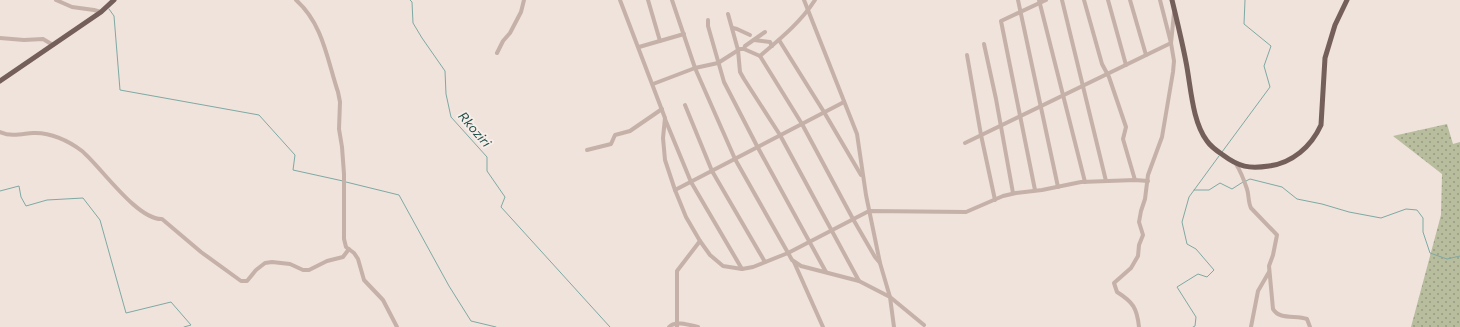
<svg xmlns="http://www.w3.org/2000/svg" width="1460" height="327" font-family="Commissioner,sans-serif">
<defs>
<pattern id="grass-dots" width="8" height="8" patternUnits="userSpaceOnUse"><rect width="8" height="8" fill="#b8bd9e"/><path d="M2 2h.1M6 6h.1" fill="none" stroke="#969a81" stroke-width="1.8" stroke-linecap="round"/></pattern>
</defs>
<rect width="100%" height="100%" fill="#efe3dc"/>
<!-- grass -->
<polygon fill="url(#grass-dots)" points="1447,124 1453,144 1460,142 1460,327 1411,327 1441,215 1442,174 1393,136"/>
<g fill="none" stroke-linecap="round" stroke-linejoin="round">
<!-- stream -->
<g stroke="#7ea9a3" stroke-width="1">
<polyline points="410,0 412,2 413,23 422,38 445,71 446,94 451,117 487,157 487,171 505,197 501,207 610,327"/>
<polyline points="109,9 114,16 120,90 259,115 295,155 293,170 343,181"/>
<polyline points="1222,152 1270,87 1264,66 1271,46 1244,24 1245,0"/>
<polyline points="1246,181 1250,179 1282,187 1297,199 1322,204 1349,212 1381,218 1406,209 1417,210 1423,218 1423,232 1430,253 1447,259 1460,256"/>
<polyline points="346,182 399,195 449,286 471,321 496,327"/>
<polyline points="1194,190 1209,190 1220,183 1232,189 1243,182"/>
<polyline points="0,191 19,186 21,197 26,206 47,200 83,198 100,220 126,313 171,302 191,325 184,327"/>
<polyline points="1193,327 1195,326 1196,317 1177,287 1198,274 1207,277 1214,270 1196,249 1187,244 1182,222 1189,197 1219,156"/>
</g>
<!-- minor -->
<g stroke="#c6b1a9" stroke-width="4">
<polyline points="56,0 72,7 94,10 101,12"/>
<path d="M296,0C323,24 327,59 338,92L340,102L339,129L342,147L344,174V239L346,247L354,253L358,259L364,280L383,300L397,327"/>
<polyline points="620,0 665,118 663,138 665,160 675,190 686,217 700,241 710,255 723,266 742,269 753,267 788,253 869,211 966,212 1003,196 1016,193 1042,190 1081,182 1135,180 1148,181"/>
<polyline points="648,0 660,41"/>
<polyline points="672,0 695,68 735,159 792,260 801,266 859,281 890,297 894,327"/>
<polyline points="804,0 857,134 866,195 880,263 890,297 924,325"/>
<polyline points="1018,0 1058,187"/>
<polyline points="1039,0 1085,182"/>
<polyline points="1062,0 1106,181"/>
<polyline points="1084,0 1102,64 1109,77 1126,127 1123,139 1135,180"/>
<polyline points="1108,0 1126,65"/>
<polyline points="1130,0 1146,55"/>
<polyline points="728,14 738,50 740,72 744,79 780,135 859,281"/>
<polyline points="708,20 708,26 724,82 757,146 826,272"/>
<polyline points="733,28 737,29 750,35"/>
<polyline points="0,38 24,40 43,39 53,45"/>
<polyline points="754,40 770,42 772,46"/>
<polyline points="779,40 824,112 861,175"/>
<polyline points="984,44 996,99 1013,193"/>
<polyline points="639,47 684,34"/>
<polyline points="744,49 745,46 765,32"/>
<polyline points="497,53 503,41 510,33 521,12 524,0"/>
<polyline points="967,55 981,135 995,200"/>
<path d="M760,56C780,39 801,22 815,0"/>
<polyline points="653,84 695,68 718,63 740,49 744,49 760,56 802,124 853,219 875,257 880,263"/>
<polyline points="685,105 712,171 765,262"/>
<polyline points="665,119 691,182 742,269"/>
<path d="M0,132C12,137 21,134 33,133C50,132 69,141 82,151C101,167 137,220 162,219L201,252L241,281H247L256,270L265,263L272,262L290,264L303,270H309L327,261L343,257L349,249"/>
<polyline points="965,143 1171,43 1160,0"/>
<polyline points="587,150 611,144 615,135 630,131 662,109"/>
<path d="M1236,164C1241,172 1244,180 1247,189C1249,195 1248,202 1251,208L1277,235L1273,255L1269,266L1273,309C1279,320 1296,315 1307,319L1310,327"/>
<polyline points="675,190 844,102"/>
<polyline points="1035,190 1001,21 1046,0"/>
<polyline points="794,262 823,327"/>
<path d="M669,327C675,320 690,325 698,327"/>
<polyline points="677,327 677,271 700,241"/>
<path d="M1139,327C1137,308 1133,302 1117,292L1114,283L1131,268L1138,256L1139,245L1143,235L1139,222L1141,211L1145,199L1148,175L1162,137L1173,72L1174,61L1171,43L1174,13"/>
<polyline points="1251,327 1258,291 1269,272"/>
</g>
<!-- major -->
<g stroke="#745f5b" stroke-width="5">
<path d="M1172,0C1177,21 1182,41 1186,62C1191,87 1192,121 1207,141C1211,147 1217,151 1223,155C1239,167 1249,169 1269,166C1292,163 1311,147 1321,125L1325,58L1335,25L1347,0"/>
<polyline points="0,81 101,12 114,0"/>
</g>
</g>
<g text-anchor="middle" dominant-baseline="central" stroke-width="4" stroke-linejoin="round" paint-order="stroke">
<!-- water labels -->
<g font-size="13" font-style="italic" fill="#22514b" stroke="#f7ede8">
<text transform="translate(475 129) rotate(49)">Rkoziri</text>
</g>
</g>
</svg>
